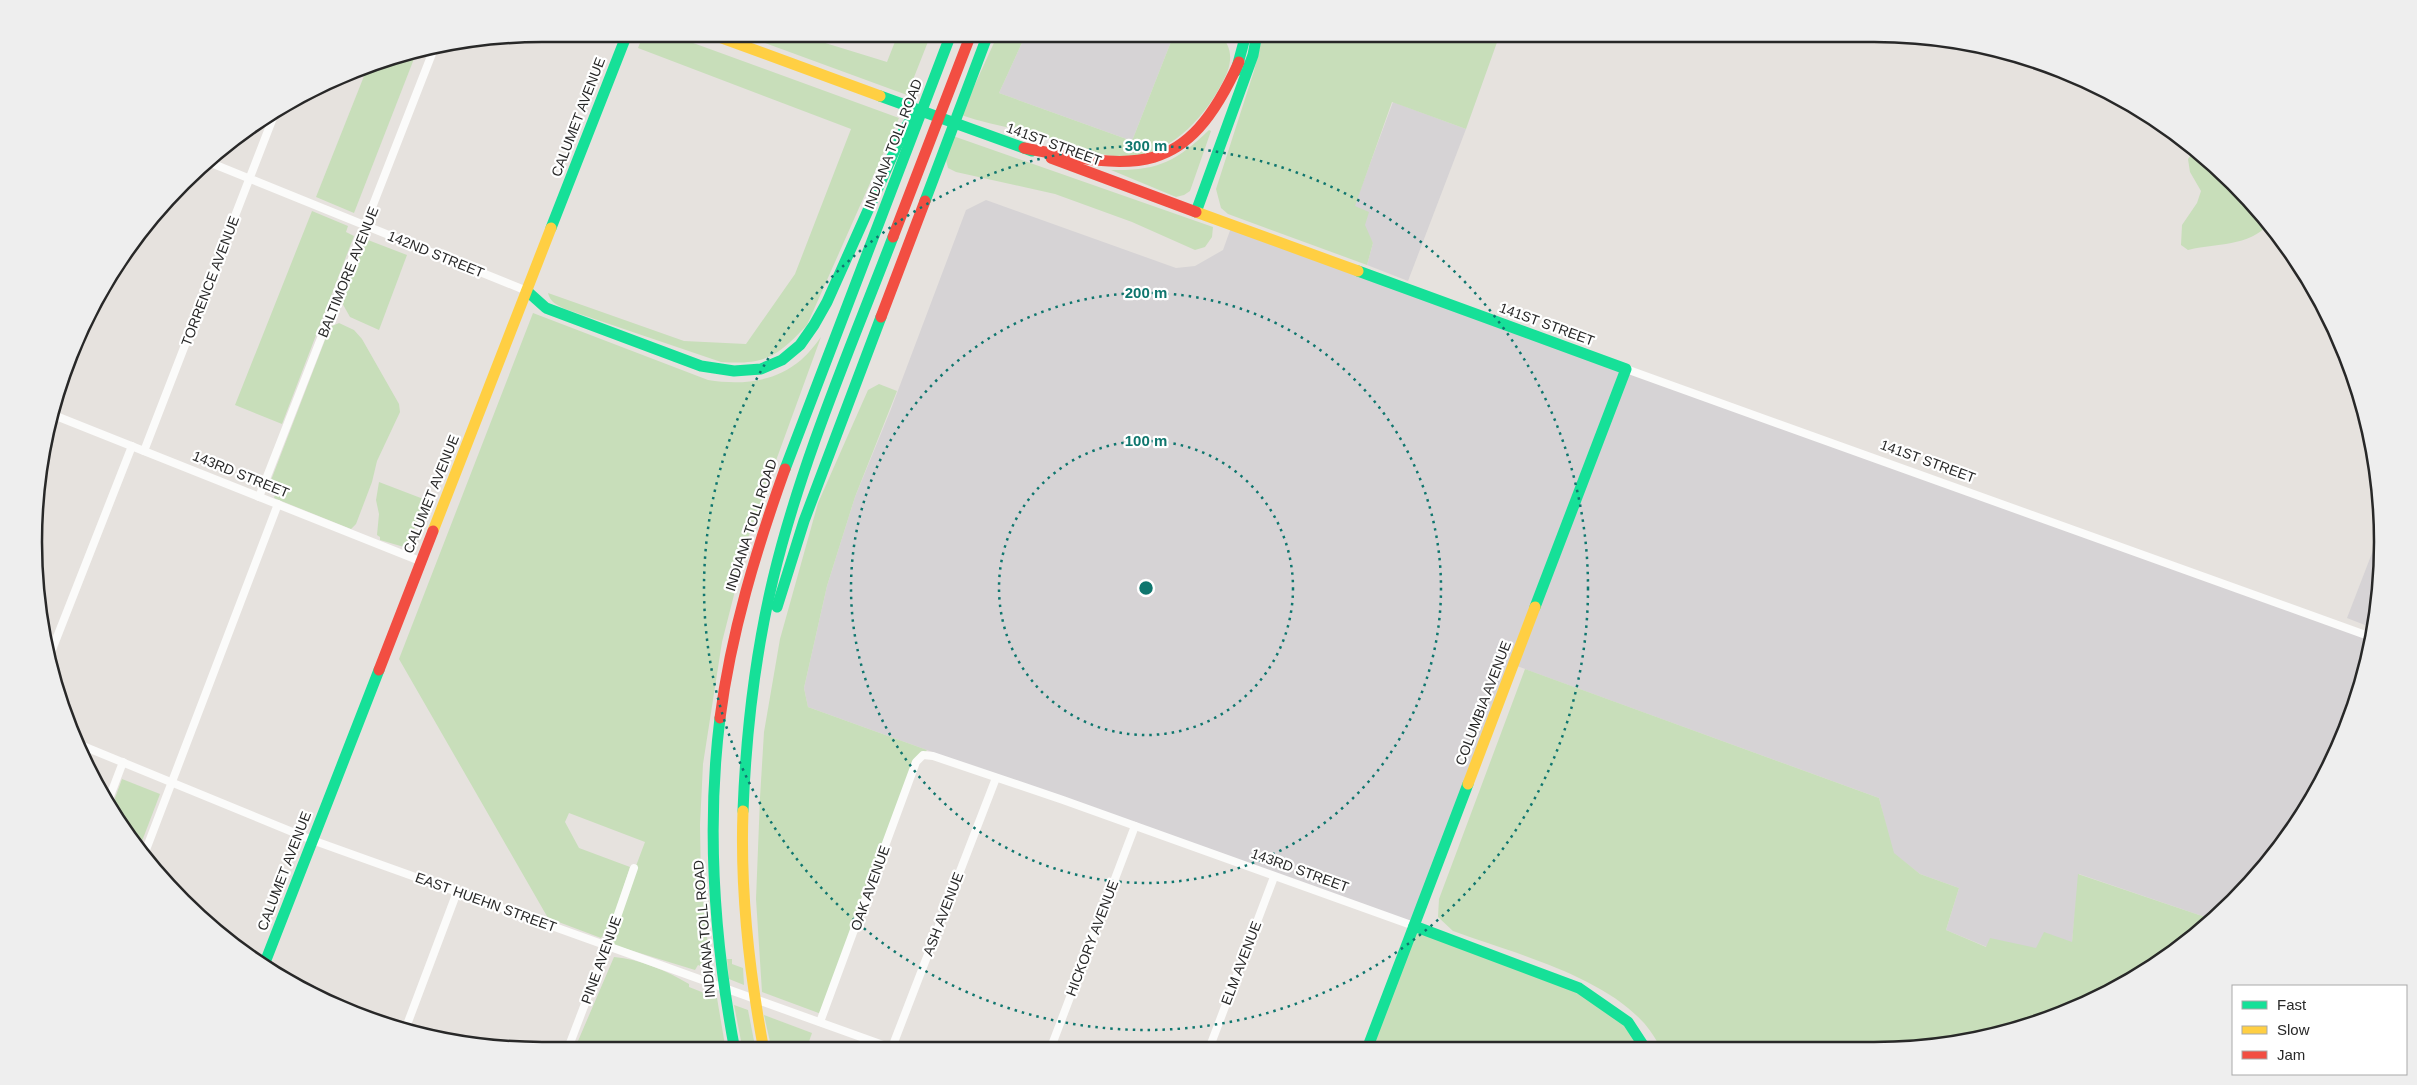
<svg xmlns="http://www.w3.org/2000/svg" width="2417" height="1085" font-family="Arial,sans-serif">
<rect width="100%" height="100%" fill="#e6e2de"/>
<!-- industrial -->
<g fill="#d6d3d5">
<polygon points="1026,34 1174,34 1132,141 999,93"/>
<polygon points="1393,102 1466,129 1408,281 1367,265 1373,243 1354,207"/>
<polygon points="986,200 1176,268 1195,266 1223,250 1232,225 2374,641 2345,737 2278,852 2211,919 2079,874 2072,942 2036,949 1990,939 1987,947 1946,930 1959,888 1920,874 1893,853 1879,798 1514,665 1414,926 808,707 804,688 827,586 855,497 891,409 966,210"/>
<polygon points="2382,527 2383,542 2375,629 2347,618"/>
</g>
<!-- green -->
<g fill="#c8deba">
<path d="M661,34H676L681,39L696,44L899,118L807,325C777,357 765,365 721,362L565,309C557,305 550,302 548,293L684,341L746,344L795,274L851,129L638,48L640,43L650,36L658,39Z"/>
<polygon points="766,34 796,34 887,62 898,34 931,34 907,95 765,43"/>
<path d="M998,34H1026L999,93L1132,141L1174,34H1219C1236,49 1231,68 1221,85C1203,120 1166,158 1124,157C1095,156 1067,142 1039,135C1013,128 987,124 961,115Z"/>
<polygon points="1263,34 1500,34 1466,129 1392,102 1355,206 1369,212 1365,225 1373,243 1367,265 1228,214 1221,208 1216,189 1254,71"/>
<polygon points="417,51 354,213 316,197 368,66"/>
<path d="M1209,130L1211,131L1190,191L1184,195L1176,197L1111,170C1157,171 1176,162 1209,130Z"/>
<polygon points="953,136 1213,227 1212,237 1205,247 1195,250 1132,222 1055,194 956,172 948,168 946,160"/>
<path d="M2195,150L2234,183L2268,224C2250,247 2215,243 2188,250L2181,245L2182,225L2197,203L2201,191L2190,172L2188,159Z"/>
<polygon points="312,211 348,226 346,232 354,236 282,424 235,405"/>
<polygon points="368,240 407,255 379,330 350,317 341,301 364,241"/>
<path d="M533,313L708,380C740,385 774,383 801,360C808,354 815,345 821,337L750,532L722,642L703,764L700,825L701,881L709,955L706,968L698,965L695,970L607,943L645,842L569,813L565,822L579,848L630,867L613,920L601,938L548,918L399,659Z"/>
<polygon points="339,323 354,330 362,339 399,404 400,412 377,461 372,482 356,524 351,529 274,498 276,491 268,488 330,327"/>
<polygon points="879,384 897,391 855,497 827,586 804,688 808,707 927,750 916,762 824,1015 762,992 756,899 760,798 764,732 780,639 818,503 868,390"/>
<polygon points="379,482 426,500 408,545 404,547 380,540 380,537 377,535 379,514 376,500"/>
<path d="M1525,669L1879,798L1894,853L1920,874L1959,888L1946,930L1986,947L1990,938L2036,948L2044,932L2072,942L2078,874L2211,919L2184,946L2069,1012L1941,1047L1660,1048C1632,982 1515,954 1453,931L1438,917L1439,899Z"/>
<polygon points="122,779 160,794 139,849 111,809"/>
<polygon points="1414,926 1579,988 1628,1022 1645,1048 1367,1049"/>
<path d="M614,957C640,959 667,971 689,984V987L717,998L726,1051H602L578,1041Z"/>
<polygon points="727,959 732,959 732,964 743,968 744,985 729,979"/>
<polygon points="734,1005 748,1010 756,1051 743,1051"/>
<polygon points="764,1015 812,1033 806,1050 772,1051"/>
</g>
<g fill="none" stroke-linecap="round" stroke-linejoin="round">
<!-- street -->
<g stroke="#fbfbfa" stroke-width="8">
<polyline points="206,161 527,291"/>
<polyline points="1626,369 2374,638"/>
<polyline points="51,414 420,561"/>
<polyline points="144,451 276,110"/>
<polyline points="259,497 435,46"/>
<polyline points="48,660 132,446"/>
<polyline points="78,744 312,840 897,1050"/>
<polyline points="107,804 123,762"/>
<polyline points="144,855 278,504"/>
<polyline points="820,1022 916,762 923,755 933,756 1063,800 1414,926"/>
<polyline points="405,1030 457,892"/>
<polyline points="1209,1049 1274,877"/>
<polyline points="891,1050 996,778"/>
<polyline points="1050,1050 1135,826"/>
<polyline points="567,1051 607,946 634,868"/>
</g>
<!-- fast -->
<g stroke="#16e098" stroke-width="11">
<polyline points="1236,71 1246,34"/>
<polyline points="880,96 1032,151"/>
<polyline points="925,201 988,34"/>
<polyline points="1196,212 1253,55 1257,34"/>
<polyline points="551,228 627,34"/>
<polyline points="1358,271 1626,369 1535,607"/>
<polyline points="527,291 546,308 701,366 734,371 761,369 782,360 800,345 814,325 827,302 903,132 913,116"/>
<polyline points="785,469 951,34"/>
<polyline points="777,607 804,521 881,317"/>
<path d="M720,718C706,830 714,940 735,1051"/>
<path d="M743,811C746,733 755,655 773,579C801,462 850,349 893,237"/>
<polyline points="1414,926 1579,988 1628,1022 1645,1048"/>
<polyline points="264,965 379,670"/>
<polyline points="1367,1049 1468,784"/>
</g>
<!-- slow -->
<g stroke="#ffcf43" stroke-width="11">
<polyline points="711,34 880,96"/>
<polyline points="1196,212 1358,271"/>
<polyline points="433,531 551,228"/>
<polyline points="1468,784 1535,607"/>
<path d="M743,811C740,892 749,971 764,1051"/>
</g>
<!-- jam -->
<g stroke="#f24e42" stroke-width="11">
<path d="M1024,148C1137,170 1186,179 1239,62"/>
<polyline points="1051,158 1196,212"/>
<polyline points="893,237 971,34"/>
<polyline points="881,317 925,201"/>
<polyline points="379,670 433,531"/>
<path d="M720,718C731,633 756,550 785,469"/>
</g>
</g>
<!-- distance rings -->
<g fill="none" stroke="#0f766e" stroke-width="2.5" stroke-dasharray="2.5 5">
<circle cx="1146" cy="588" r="147"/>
<circle cx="1146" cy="588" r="295"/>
<circle cx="1146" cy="588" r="442"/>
</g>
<g text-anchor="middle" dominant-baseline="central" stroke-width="4.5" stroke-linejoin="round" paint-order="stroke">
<!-- street labels -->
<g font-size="14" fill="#282828" stroke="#fff">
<text transform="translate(578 117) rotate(-69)">CALUMET AVENUE</text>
<text transform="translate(893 144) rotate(-69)">INDIANA TOLL ROAD</text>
<text transform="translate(1054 144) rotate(20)">141ST STREET</text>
<text transform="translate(436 254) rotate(22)">142ND STREET</text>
<text transform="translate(348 272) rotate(-68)">BALTIMORE AVENUE</text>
<text transform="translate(210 281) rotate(-69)">TORRENCE AVENUE</text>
<text transform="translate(1547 324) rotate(20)">141ST STREET</text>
<text transform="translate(1928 461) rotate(20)">141ST STREET</text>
<text transform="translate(241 474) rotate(22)">143RD STREET</text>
<text transform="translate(431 494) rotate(-68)">CALUMET AVENUE</text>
<text transform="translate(751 525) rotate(-72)">INDIANA TOLL ROAD</text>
<text transform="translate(1483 703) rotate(-69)">COLUMBIA AVENUE</text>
<text transform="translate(1300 870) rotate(20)">143RD STREET</text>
<text transform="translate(284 871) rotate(-69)">CALUMET AVENUE</text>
<text transform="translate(870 888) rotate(-70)">OAK AVENUE</text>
<text transform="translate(486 902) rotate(20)">EAST HUEHN STREET</text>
<text transform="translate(943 914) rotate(-69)">ASH AVENUE</text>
<text transform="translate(704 929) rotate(-95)">INDIANA TOLL ROAD</text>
<text transform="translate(1092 938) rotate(-69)">HICKORY AVENUE</text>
<text transform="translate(601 960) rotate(-70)">PINE AVENUE</text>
<text transform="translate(1241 963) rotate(-69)">ELM AVENUE</text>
</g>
</g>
<!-- crop -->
<path d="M0 0H2417V1085H0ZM542 42H1874A500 500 0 0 1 2374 542V542A500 500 0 0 1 1874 1042H542A500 500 0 0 1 42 542V542A500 500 0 0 1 542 42Z" fill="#eee" fill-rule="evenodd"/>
<path fill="none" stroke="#282828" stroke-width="2.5" d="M542 42H1874A500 500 0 0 1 2374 542V542A500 500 0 0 1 1874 1042H542A500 500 0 0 1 42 542V542A500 500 0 0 1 542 42Z"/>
<circle cx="1146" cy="588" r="8" fill="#0f766e" stroke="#fff" stroke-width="2.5"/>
<g font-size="15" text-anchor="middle" font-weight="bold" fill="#0f766e" stroke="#fff" stroke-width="4.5" stroke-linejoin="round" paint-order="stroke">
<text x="1146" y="151">300 m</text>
<text x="1146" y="298">200 m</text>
<text x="1146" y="446">100 m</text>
</g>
<!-- legend -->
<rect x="2232" y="985" width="175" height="90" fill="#ffffff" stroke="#a9a9a9"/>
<rect x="2242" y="1001" width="25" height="8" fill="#16e098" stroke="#a9a9a9"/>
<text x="2277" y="1010" font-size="15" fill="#282828">Fast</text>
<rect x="2242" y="1026" width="25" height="8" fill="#ffcf43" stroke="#a9a9a9"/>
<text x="2277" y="1035" font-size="15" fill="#282828">Slow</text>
<rect x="2242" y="1051" width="25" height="8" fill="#f24e42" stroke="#a9a9a9"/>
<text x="2277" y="1060" font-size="15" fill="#282828">Jam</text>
</svg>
